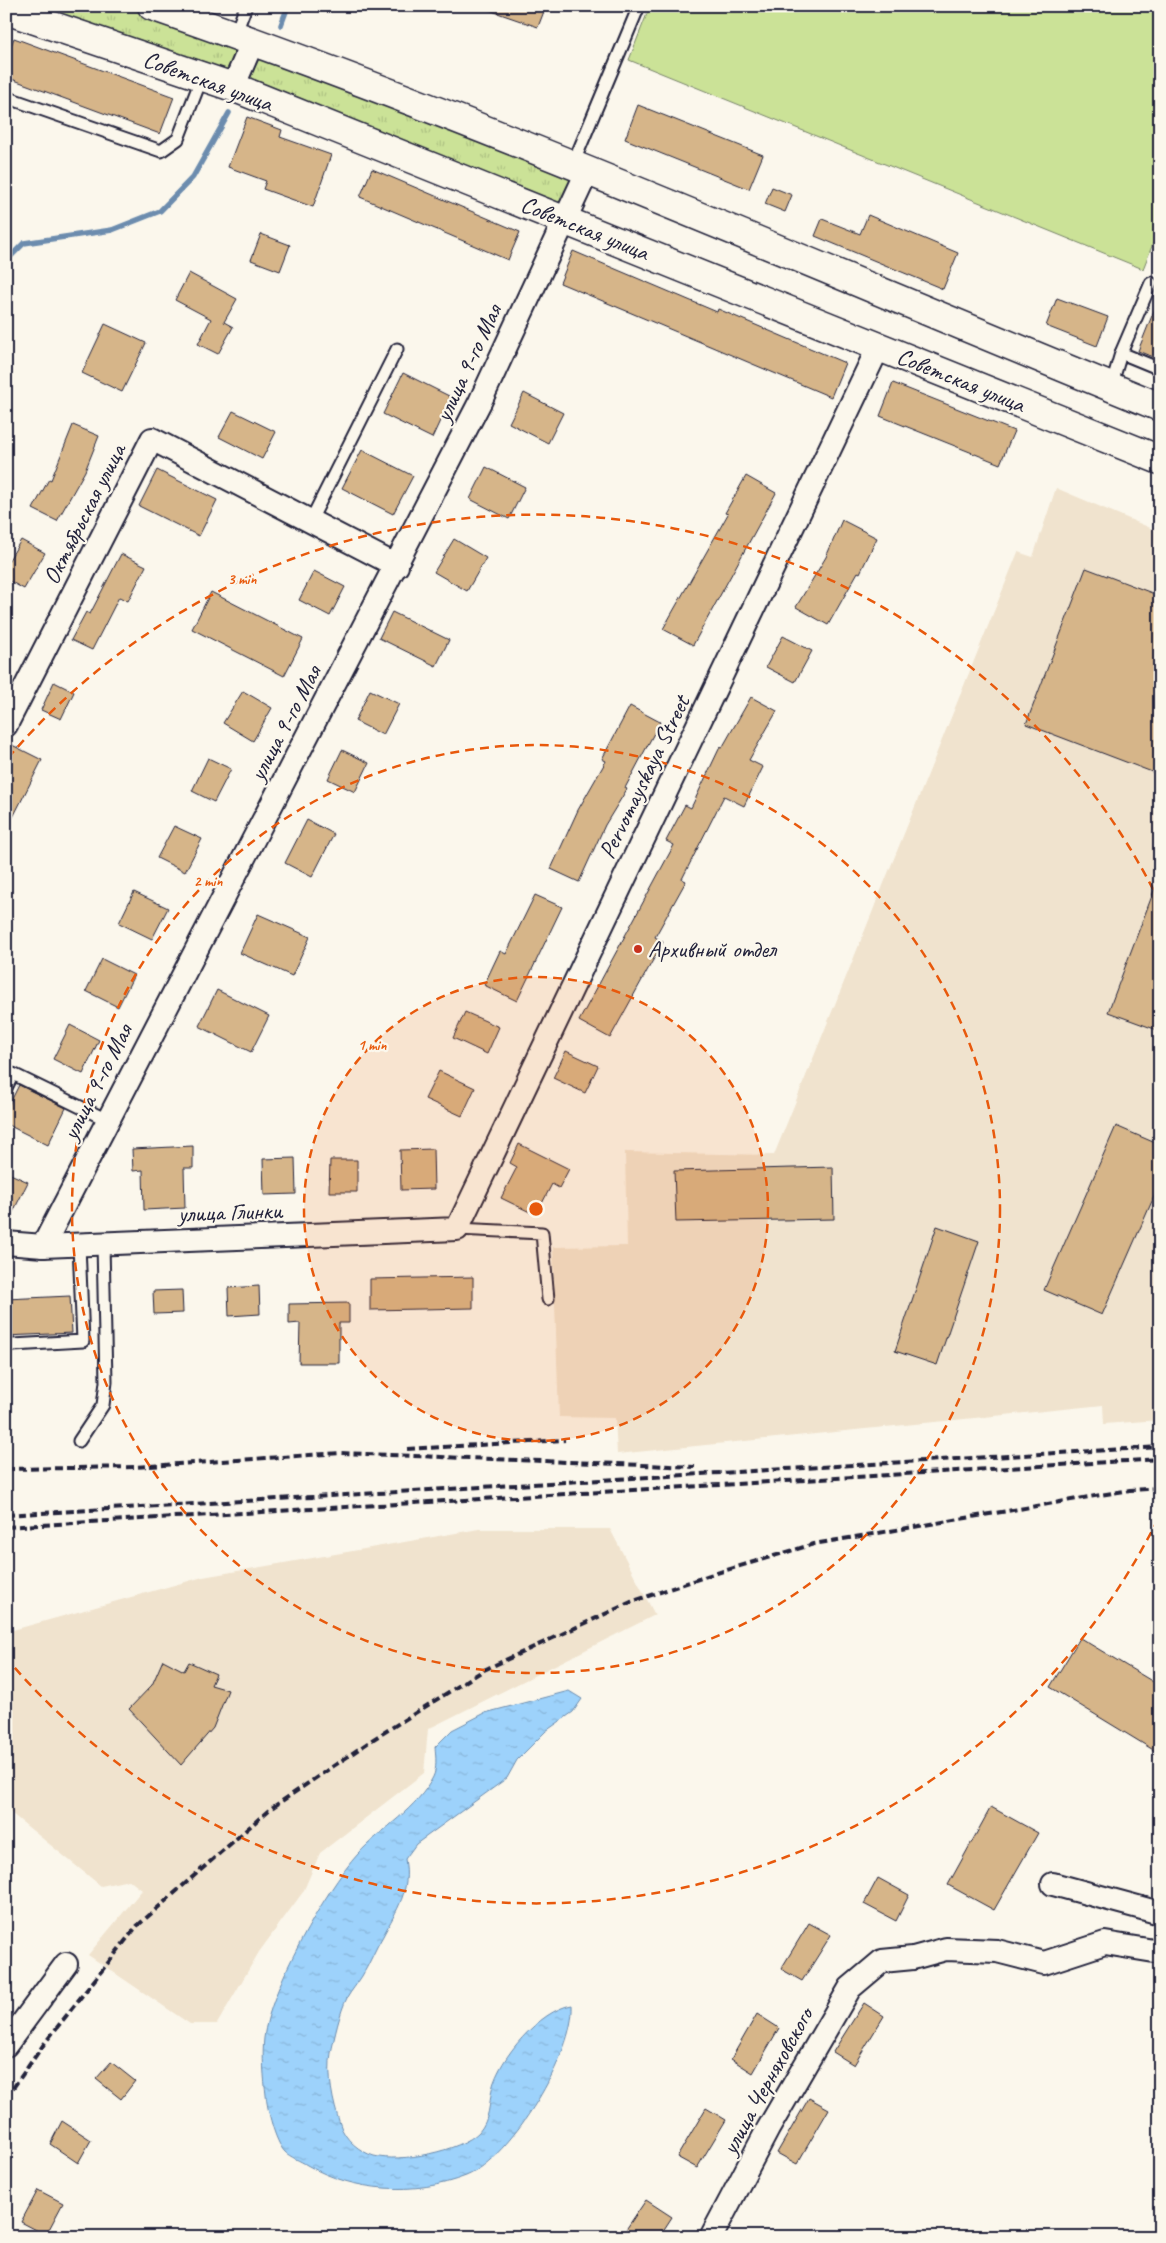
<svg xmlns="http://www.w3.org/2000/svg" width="1166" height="2243" font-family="Caveat,sans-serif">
<defs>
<pattern id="grass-tufts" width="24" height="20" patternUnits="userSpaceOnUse" patternTransform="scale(1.25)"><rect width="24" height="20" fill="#cbe297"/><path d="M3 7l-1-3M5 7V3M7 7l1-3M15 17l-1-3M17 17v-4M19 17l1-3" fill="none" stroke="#aec283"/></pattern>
<pattern id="water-ripples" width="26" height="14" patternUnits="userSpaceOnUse" patternTransform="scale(1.25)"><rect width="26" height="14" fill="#9dd2fb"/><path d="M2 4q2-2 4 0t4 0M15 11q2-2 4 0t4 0" fill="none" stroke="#87b4d8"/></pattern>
</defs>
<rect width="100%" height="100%" fill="#fbf7ec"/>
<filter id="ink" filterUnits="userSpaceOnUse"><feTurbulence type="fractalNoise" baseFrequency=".02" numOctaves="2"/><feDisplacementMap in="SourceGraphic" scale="10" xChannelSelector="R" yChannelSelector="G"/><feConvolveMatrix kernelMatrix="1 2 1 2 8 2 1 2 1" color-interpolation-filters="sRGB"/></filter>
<g filter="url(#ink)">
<!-- built -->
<g fill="#f0e3ce">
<polygon points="1056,488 1160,532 1160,1420 1104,1424 1103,1405 617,1454 615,1418 559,1417 553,1247 627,1246 625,1152 774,1155 1018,552 1033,557"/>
<polygon points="479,1529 610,1529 655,1615 428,1729 424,1773 320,1853 303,1892 259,1952 217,2024 190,2024 88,1955 142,1890 129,1880 101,1886 6,1809 6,1632 203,1577"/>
</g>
<!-- grass -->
<g fill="url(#grass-tufts)" stroke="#768269">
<polygon points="24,6 122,6 243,47 232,79"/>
<polygon points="257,50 576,175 561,211 242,83"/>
</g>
<!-- park -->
<polygon fill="#cbe297" stroke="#768269" points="650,6 1160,6 1160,226 1143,269 629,60"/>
<!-- water -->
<path fill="url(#water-ripples)" stroke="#6c8cae" d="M569,1691L582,1699L573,1712L546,1731L517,1760L507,1778L416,1844L405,1859C411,1891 397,1909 383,1936C375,1949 370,1963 362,1976C357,1984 351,1991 347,1998C340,2011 334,2039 331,2053C327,2075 333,2103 340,2124C344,2139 360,2152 374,2156C400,2163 461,2151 479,2132C490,2119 489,2104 492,2089C499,2058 540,2010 572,2005C575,2052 511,2158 466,2176C415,2196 354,2192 307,2165C301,2161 290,2157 285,2152C275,2142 267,2108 266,2095C264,2078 262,2056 264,2038C269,1991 325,1890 358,1854C380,1830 419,1807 433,1777C437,1769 436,1757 435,1747L452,1730L485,1713Z"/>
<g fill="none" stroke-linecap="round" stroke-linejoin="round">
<!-- stream -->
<g stroke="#6c8cae" stroke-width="5.5">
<polyline points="281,25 288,6"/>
<polyline points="6,261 24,243 112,230 160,211 193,177 229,113"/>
</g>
</g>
<!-- building -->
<g fill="#d6b589" stroke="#22223b">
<polygon points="486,6 546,6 538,27 486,9"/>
<polygon points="14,38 174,97 160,134 6,77 6,59"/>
<polygon points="638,105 763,155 749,189 625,139"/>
<polygon points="247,117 282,130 280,137 331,155 313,207 263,189 266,181 228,167"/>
<polygon points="372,169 520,232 508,260 360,197"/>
<polygon points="772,187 792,195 785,212 765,204"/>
<polygon points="868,215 958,253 943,289 815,236 822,219 860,234"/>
<polygon points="261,234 290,245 280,271 251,260"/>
<polygon points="573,251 717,312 718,309 845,363 831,397 560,283"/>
<polygon points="189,273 237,299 224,322 233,327 218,354 198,344 211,319 175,300"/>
<polygon points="1057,298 1108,317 1097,346 1046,326"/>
<polygon points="1159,298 1160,298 1160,360 1138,351"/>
<polygon points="105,324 146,343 122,392 82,373"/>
<polygon points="403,373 451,397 432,438 383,414"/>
<polygon points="893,383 1014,431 1000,464 880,416"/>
<polygon points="524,393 563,413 548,443 509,423"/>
<polygon points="233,411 276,432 262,459 219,437"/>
<polygon points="73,425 99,436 85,471 57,521 33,509 49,479 51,480"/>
<polygon points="362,450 413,476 393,514 342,488"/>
<polygon points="486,467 525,487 509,519 470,499"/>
<polygon points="157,470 217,500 199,536 139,506"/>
<polygon points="746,476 776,493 693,645 663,629 728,514 725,513"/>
<polygon points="842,520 877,538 860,573 858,572 828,625 796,607 826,557"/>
<polygon points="454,539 486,558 467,591 434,572"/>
<polygon points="21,540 45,553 24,589 6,579 6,565"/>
<polygon points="121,554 146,566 128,601 119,597 92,650 71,640 86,612 90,614"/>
<polygon points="1086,568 1160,596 1160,775 1026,724"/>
<polygon points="314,571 345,587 330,616 299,600"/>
<polygon points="211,592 303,639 284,676 192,629"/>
<polygon points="392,612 449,640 436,666 379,638"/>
<polygon points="783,636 812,651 795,682 766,667"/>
<polygon points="54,682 74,692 61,719 41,710"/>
<polygon points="370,690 399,704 383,735 355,721"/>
<polygon points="243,691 272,708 253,741 223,723"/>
<polygon points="751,697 777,711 749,760 763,767 744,806 724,796 682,879 686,881 655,937 663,942 610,1038 579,1021 674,845 666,841 685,805 691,808 720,747 722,748"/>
<polygon points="630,706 660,722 625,788 627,789 605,825 579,882 551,869 578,810 606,761 602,759"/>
<polygon points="12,745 42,760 6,831 6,755"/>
<polygon points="342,750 369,763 355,792 328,779"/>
<polygon points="208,758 231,769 214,802 192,791"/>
<polygon points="307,820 334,834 312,877 285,863"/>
<polygon points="174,826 202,839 185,872 157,858"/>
<polygon points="1158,880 1160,880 1160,1031 1108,1012"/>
<polygon points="134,892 168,908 152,939 119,923"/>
<polygon points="535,895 562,907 517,1001 484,985 500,951 506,954"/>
<polygon points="258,914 310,937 292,976 240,953"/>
<polygon points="102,959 134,975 118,1007 86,991"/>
<polygon points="217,990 269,1016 251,1052 199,1026"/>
<polygon points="465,1012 499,1027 487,1054 453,1038"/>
<polygon points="70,1025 99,1040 83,1074 53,1059"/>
<polygon points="566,1051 598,1066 585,1093 553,1078"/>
<polygon points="439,1071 475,1088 462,1116 425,1099"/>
<polygon points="19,1085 66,1108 48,1145 6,1124 6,1111"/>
<polygon points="1116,1126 1160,1145 1160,1183 1102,1315 1044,1290"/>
<polygon points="519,1144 569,1169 559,1188 552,1184 536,1215 501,1198 517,1167 510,1163"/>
<polygon points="193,1146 193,1168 184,1168 185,1208 144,1210 143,1170 133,1171 132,1149"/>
<polygon points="433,1149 434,1189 401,1190 400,1150"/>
<polygon points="295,1158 296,1194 264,1195 263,1159"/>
<polygon points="330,1160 357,1160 357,1192 329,1192"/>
<polygon points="833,1167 834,1219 676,1222 674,1171"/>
<polygon points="6,1172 28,1182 6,1226"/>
<polygon points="937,1226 979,1241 937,1365 895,1351"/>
<polygon points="473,1277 473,1308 370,1310 370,1279"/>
<polygon points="259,1286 260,1314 229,1316 228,1288"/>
<polygon points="182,1290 183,1313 154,1314 153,1291"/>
<polygon points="70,1296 72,1333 6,1336 6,1299"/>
<polygon points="349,1303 349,1323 339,1323 339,1363 299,1363 300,1323 289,1324 289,1304"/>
<polygon points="1080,1638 1160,1686 1160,1754 1050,1687"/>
<polygon points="163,1660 184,1671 189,1662 216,1674 211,1685 228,1690 213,1728 181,1765 129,1709 152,1685"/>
<polygon points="991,1807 1038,1833 994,1910 948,1885"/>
<polygon points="878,1878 909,1895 896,1921 864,1904"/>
<polygon points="809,1923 831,1935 802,1981 781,1969"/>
<polygon points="864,2003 884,2016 854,2065 833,2052"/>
<polygon points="757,2014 779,2028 753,2073 731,2059"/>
<polygon points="111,2062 135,2081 121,2099 96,2079"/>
<polygon points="809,2098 829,2109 797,2164 777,2153"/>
<polygon points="706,2108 726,2120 697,2168 677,2157"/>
<polygon points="62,2121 91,2140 78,2163 50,2144"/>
<polygon points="38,2190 63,2203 46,2235 21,2222"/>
<polygon points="646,2200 672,2217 659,2237 634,2237 625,2231"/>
</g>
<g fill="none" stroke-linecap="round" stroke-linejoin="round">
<!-- lane casing -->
<g stroke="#22223b" stroke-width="15">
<g id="lane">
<polyline points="235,35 246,6"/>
<polyline points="6,97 161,151 178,139 202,77"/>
<polyline points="573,164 639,6"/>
<polyline points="1121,353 1160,369"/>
<polyline points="1111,387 1121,353 1151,283"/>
<polyline points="310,522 397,349"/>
<polyline points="6,1088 13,1074 107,1120"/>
<polyline points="457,1229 542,1233 548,1299"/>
<polyline points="13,1345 83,1341 79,1245"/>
<polyline points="79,1441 103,1405 106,1382 103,1244"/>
</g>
</g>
<!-- street casing -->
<g stroke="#22223b" stroke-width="26">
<g id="street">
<polyline points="233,87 253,41"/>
<polyline points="6,725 152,439 397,566"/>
<polyline points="6,1243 43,1246 457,1229 878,348"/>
<polyline points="43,1246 480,402 588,170"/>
<polyline points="1053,1884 1160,1913"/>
<polyline points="6,2045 66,1964"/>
<polyline points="711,2237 768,2129 850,1988 882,1961 913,1958 946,1949 997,1951 1044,1963 1105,1943 1160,1952"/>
</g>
</g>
<!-- secondary casing -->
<g stroke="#22223b" stroke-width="31">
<g id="secondary">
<path d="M152,6C494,124 825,271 1160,407"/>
<polyline points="6,10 233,87 1160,460"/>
</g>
</g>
<!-- lane -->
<use href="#lane" stroke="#fbf7ec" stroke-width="11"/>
<!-- street -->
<use href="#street" stroke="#fbf7ec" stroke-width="22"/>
<!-- secondary -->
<use href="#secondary" stroke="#fbf7ec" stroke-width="28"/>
<!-- rail -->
<g stroke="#22223b" stroke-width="4" stroke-dasharray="8 4" stroke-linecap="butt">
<polyline points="407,1449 565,1440"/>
<polyline points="6,1469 135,1467 340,1453 695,1467"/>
<polyline points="6,1515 1160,1447"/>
<polyline points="6,1527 1160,1459"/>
<polyline points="6,2098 44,2044 137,1926 270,1809 372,1740 484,1670 631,1602 710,1575 814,1544 1130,1490 1160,1488"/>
</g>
</g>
</g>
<!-- distance rings -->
<circle cx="536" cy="1209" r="232" fill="#e8590c" fill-opacity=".12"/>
<g fill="none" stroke="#e8590c" stroke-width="2.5" stroke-dasharray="9 6">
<circle cx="536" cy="1209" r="232"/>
<circle cx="536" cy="1209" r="464"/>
<path d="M1158 1519A695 695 0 0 1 8 1660M8 758A695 695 0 0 1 1158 899"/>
</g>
<!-- markers -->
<circle fill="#c8321e" stroke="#fbf7ec" stroke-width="2" cx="638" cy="949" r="5"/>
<g text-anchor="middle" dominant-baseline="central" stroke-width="4.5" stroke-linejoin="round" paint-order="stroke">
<!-- street labels -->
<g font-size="24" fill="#22223b" stroke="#fbf7ec">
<text transform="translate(208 81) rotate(20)">Советская улица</text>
<text transform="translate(585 228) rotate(22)">Советская улица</text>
<text transform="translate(468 363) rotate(-65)">улица 9-го Мая</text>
<text transform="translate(961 380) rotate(22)">Советская улица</text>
<text transform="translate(84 514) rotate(-63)">Октябрьская улица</text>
<text transform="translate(285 723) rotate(-62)">улица 9-го Мая</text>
<text transform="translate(644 777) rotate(-64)">Pervomayskaya Street</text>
<text transform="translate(97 1082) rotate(-63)">улица 9-го Мая</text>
<text transform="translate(230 1212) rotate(-2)">улица Глинки</text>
<text transform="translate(767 2081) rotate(-61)">улица Черняховского</text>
</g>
<!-- poi labels -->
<g font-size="24" fill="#22223b" stroke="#fbf7ec" text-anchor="start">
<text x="648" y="949">Архивный отдел</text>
</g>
</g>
<circle cx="536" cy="1209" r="8" fill="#e8590c" stroke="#fbf7ec" stroke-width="2.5"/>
<g font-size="15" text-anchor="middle" font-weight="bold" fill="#e8590c" stroke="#fbf7ec" stroke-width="4.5" stroke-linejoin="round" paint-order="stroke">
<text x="242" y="584">3 min</text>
<text x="208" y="886">2 min</text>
<text x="372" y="1050">1 min</text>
</g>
<!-- margin -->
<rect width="1166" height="2243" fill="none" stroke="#fbf7ec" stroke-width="25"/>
<rect x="12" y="12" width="1141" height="2218" fill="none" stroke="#22223b" stroke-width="2" filter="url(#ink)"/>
</svg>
